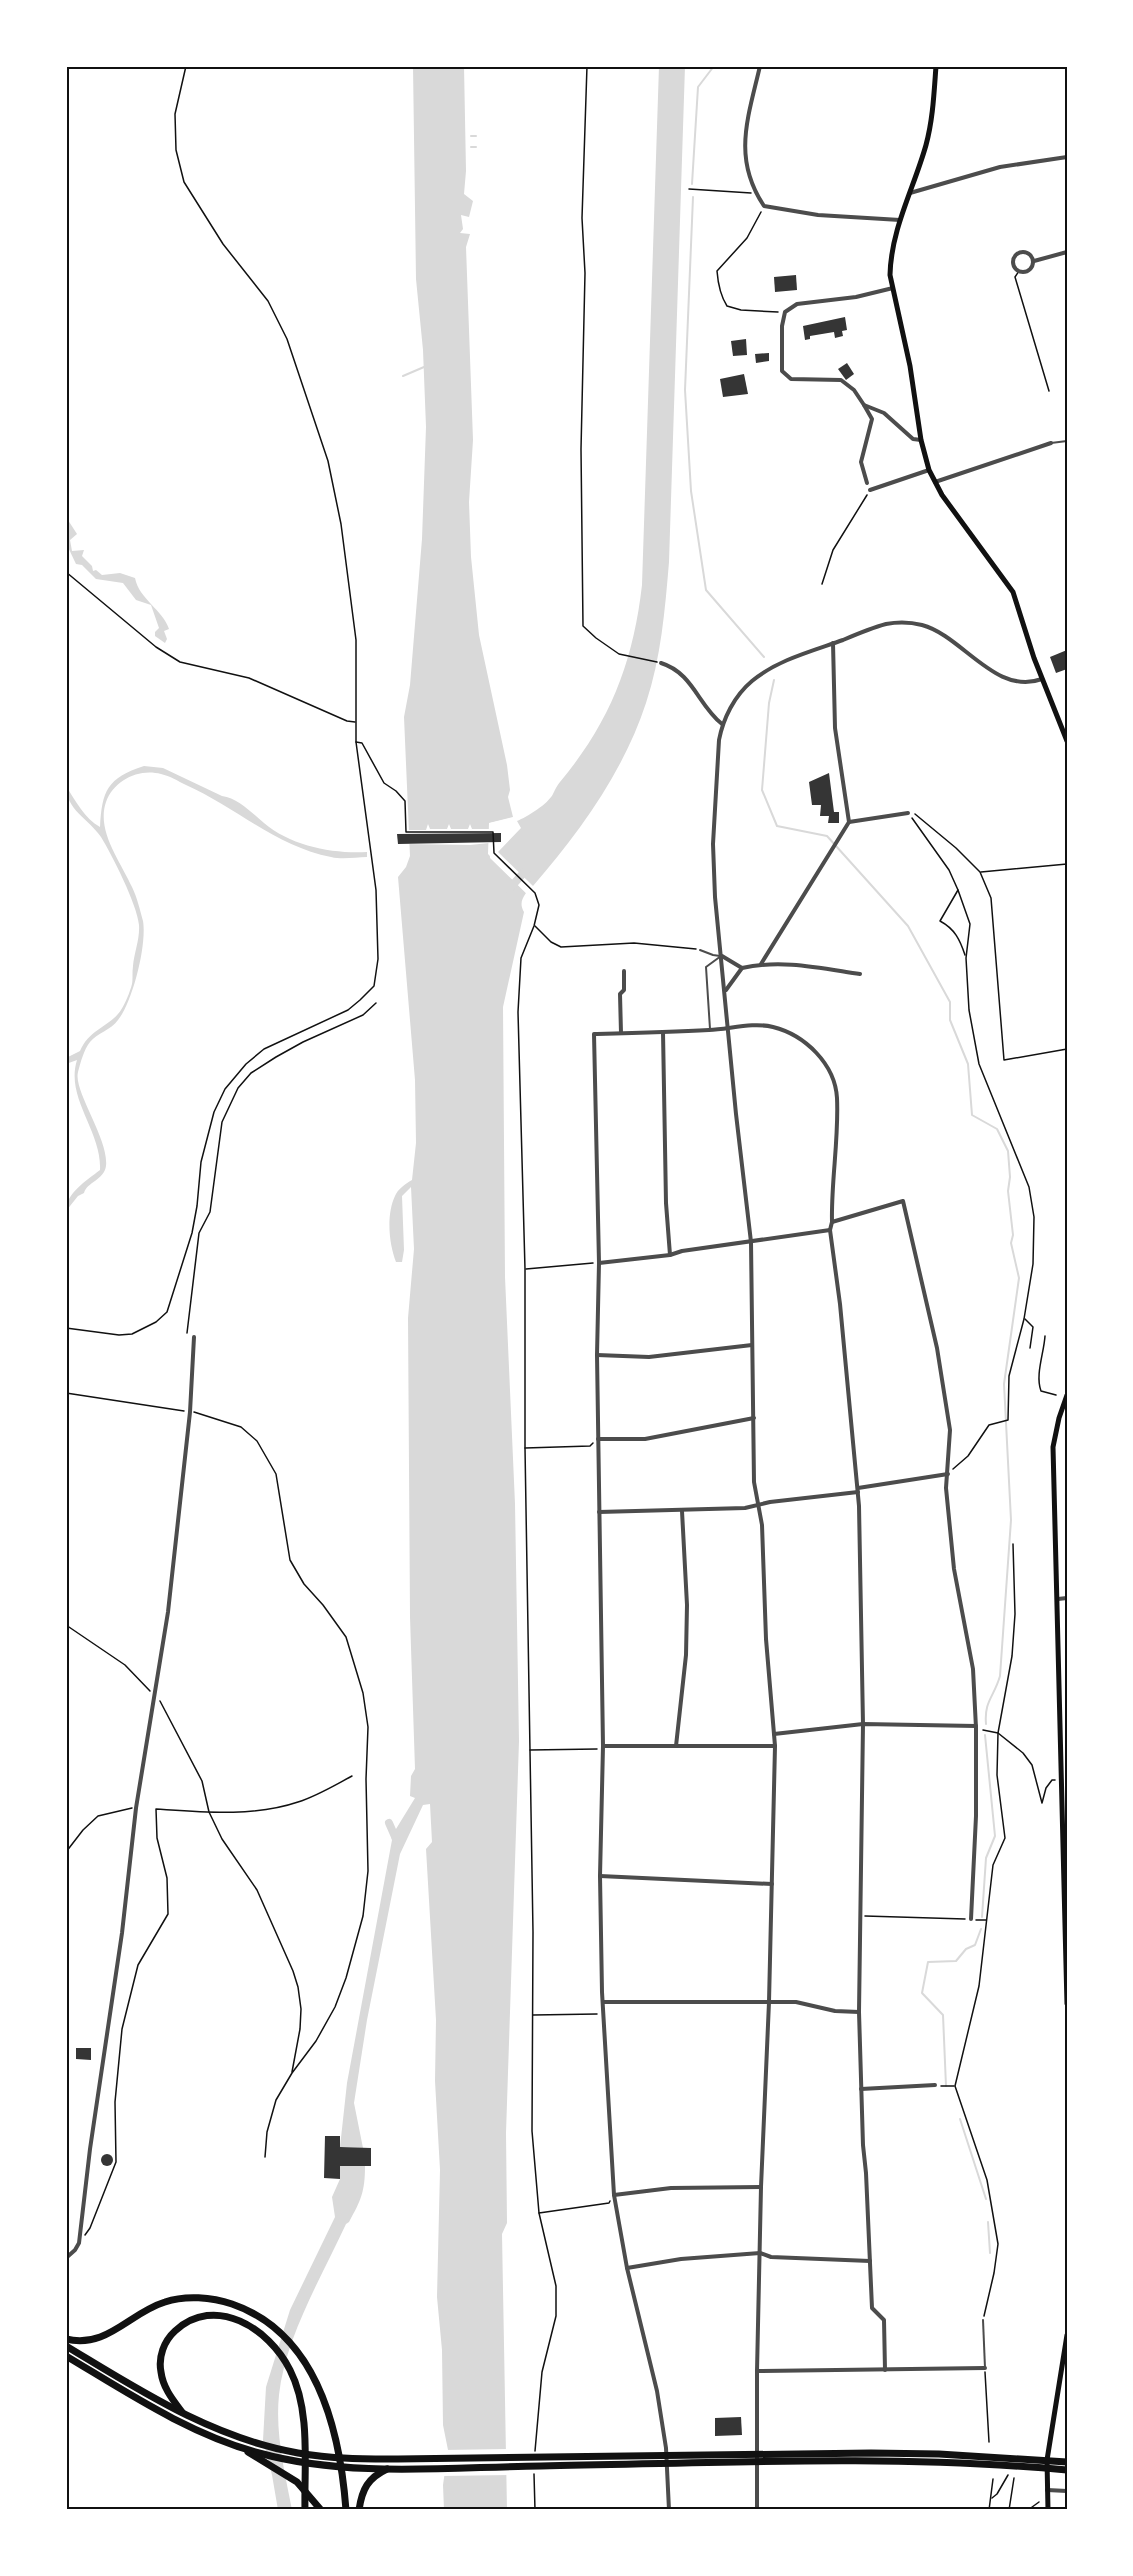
<svg xmlns="http://www.w3.org/2000/svg" width="1133" height="2576" font-family="Jost,sans-serif">
<rect width="100%" height="100%" fill="#fff"/>
<!-- water -->
<g fill="#d9d9d9">
<path d="M413,66H464L466,171L464,194L473,201L469,217L461,215L463,229L460,233L470,234L466,247L473,440L469,502L471,557L479,635L507,765L510,790L508,797L513,817L489,823L488,854L526,893C521,900 520,905 524,912L503,1007L505,1277L515,1504L519,1741L506,2133L507,2223L502,2234L507,2510H444L443,2485L448,2450L443,2425L442,2350L437,2297L440,2170L435,2081L436,2020L426,1849L432,1842L430,1804L423,1805L400,1854L367,2020L354,2103L363,2148L340,2147L347,2083L392,1840L390,1832L396,1829L415,1798L410,1796L411,1776L415,1769L410,1617L408,1318L414,1249L411,1187L402,1196L404,1250L402,1262H396C389,1244 386,1215 395,1196C398,1189 405,1184 412,1180L416,1143L415,1080L398,877L406,867L410,856L404,717L410,685L422,539L426,427L423,350L416,279Z"/>
<path d="M659,66H685L669,562C665,610 661,658 646,703C624,771 579,833 533,886L498,852L521,828L517,821C527,817 548,804 553,794C555,790 556,787 560,782C610,722 633,663 642,585Z"/>
<path d="M66,517L77,534L70,540L72,551L84,550L82,556L92,566L93,571L96,570L102,575L120,573L135,578C139,599 163,610 169,629L164,631L167,639L165,643L155,636V632L159,628L151,605L136,600L123,583L96,579L82,565L76,564L66,543L69,534Z"/>
<path d="M144,766L163,768L222,796C238,798 252,813 264,823C291,846 333,854 367,852V857C356,857 343,860 331,857C278,847 235,807 186,785C178,781 170,776 161,774C139,768 114,780 106,802C96,831 121,862 132,887C137,897 140,910 143,921C147,944 133,1001 118,1020C111,1030 97,1033 90,1042C84,1049 80,1064 78,1072C73,1091 109,1139 106,1166C104,1180 87,1182 84,1193L78,1196L66,1211C66,1193 86,1181 100,1170C102,1131 65,1098 77,1060L66,1064V1058L80,1051C90,1028 110,1027 121,1010C125,1004 130,992 132,984C133,979 132,972 133,966C134,953 140,939 139,925C137,904 112,855 101,837C89,819 66,810 66,786C75,800 85,819 100,827C102,791 107,778 144,766Z"/>
<path d="M340,2166H365C365,2192 361,2200 349,2222L346,2224C322,2276 285,2338 279,2395C275,2434 285,2473 292,2510H278L272,2475L263,2440L266,2387L290,2310L335,2217L332,2197L340,2179Z"/>
</g>
<!-- pier -->
<g fill="#fff">
<polygon points="515,817 516,821 492,825 492,853 528,891 526,893 490,858 489,843 470,845 407,844 406,830 426,830 428,824 430,829 447,829 449,824 451,829 468,829 470,824 472,829 489,829 490,823"/>
<polygon points="509,2449 510,2475 441,2476 444,2450"/>
</g>
<g fill="none" stroke-linecap="round" stroke-linejoin="round">
<!-- stream -->
<g stroke="#d9d9d9" stroke-width="2">
<polyline points="471,136 476,136"/>
<polyline points="471,147 476,147"/>
<polyline points="692,184 698,87 714,66"/>
<polyline points="693,197 685,390 691,491 706,590 764,657"/>
<polyline points="403,376 424,367"/>
<path d="M774,680L769,703L762,790L777,826L827,836L908,926L950,1002V1020L968,1064L972,1115L997,1129L1008,1151L1010,1177L1008,1191L1013,1235L1011,1243L1019,1278L1004,1384L1011,1520L1000,1676C994,1697 984,1701 986,1724"/>
<polyline points="982,1917 986,1858 995,1836 985,1735"/>
<polyline points="946,2086 943,2015 922,1993 928,1962 956,1961 966,1949 975,1945 981,1929"/>
<polyline points="960,2119 986,2199"/>
<polyline points="988,2222 990,2253"/>
</g>
<!-- canal -->
<g stroke="#d9d9d9" stroke-width="8">
<polyline points="509,889 527,869"/>
<polyline points="389,1823 396,1839"/>
</g>
</g>
<!-- building -->
<g fill="#353535">
<polygon points="796,275 797,290 775,292 774,277"/>
<polygon points="845,317 847,330 842,331 843,336 835,338 834,332 810,336 810,339 805,340 803,326"/>
<polygon points="746,339 747,355 733,356 731,341"/>
<polygon points="769,353 769,361 756,363 755,354"/>
<polygon points="847,363 854,374 846,380 838,369"/>
<polygon points="744,374 748,394 723,397 720,379"/>
<polygon points="1067,650 1067,669 1056,673 1050,657"/>
<polygon points="829,773 834,812 839,812 839,823 828,823 829,816 820,816 821,805 812,805 809,782"/>
<polygon points="501,833 501,842 398,844 397,834"/>
<polygon points="76,2048 91,2048 91,2060 76,2059"/>
<polygon points="325,2136 340,2136 340,2147 371,2148 371,2166 340,2166 340,2179 324,2178"/>
<circle cx="107" cy="2160" r="6"/>
<polygon points="741,2417 742,2435 715,2436 715,2418"/>
</g>
<g fill="none" stroke-linecap="round" stroke-linejoin="round">
<!-- path -->
<g stroke="#111" stroke-width="1.5">
<polyline points="587,66 582,218 585,273 581,449 583,626 596,638 619,654 657,662"/>
<polyline points="689,189 751,193"/>
<path d="M761,212L747,238L717,271C718,284 720,295 727,306L741,310L778,312"/>
<polyline points="1019,271 1015,277 1049,391"/>
<polyline points="66,572 156,647 180,662 249,678 347,721 355,722"/>
<polyline points="822,584 833,550 867,495"/>
<polyline points="356,742 362,743 384,783 396,791 405,801 406,832 493,832 494,853 535,893 539,905 534,926 521,958 518,1012 525,1269 525,1448 533,1932 532,2131 539,2213 556,2286 556,2316 542,2372 535,2451"/>
<polyline points="915,814 956,848 980,872 991,898 1004,1060 1067,1049"/>
<path d="M912,818L949,870L958,890L940,921C955,929 960,940 965,955"/>
<polyline points="981,872 1067,864"/>
<polyline points="535,926 551,942 561,947 634,943 696,949"/>
<polyline points="526,1269 593,1263"/>
<polyline points="1025,1319 1033,1327 1030,1348"/>
<polyline points="66,1328 119,1335 132,1334 156,1322 167,1312 192,1233 197,1206 201,1162 214,1112 225,1089 246,1064 264,1049 348,1010 360,1000 374,986 378,959 376,890 356,742 356,640 341,524 328,461 287,339 268,301 223,244 184,182 176,150 175,114 186,66"/>
<polyline points="187,1333 199,1233 210,1212 222,1122 238,1088 251,1073 276,1057 303,1042 363,1015 376,1003"/>
<path d="M1045,1336C1044,1353 1035,1375 1041,1391L1056,1395"/>
<polyline points="66,1393 184,1411"/>
<polyline points="194,1412 241,1427 257,1441 276,1474 290,1560 304,1584 323,1605 346,1637 363,1693 368,1727 366,1779 368,1871 363,1916 346,1978 335,2007 316,2041 292,2073 276,2100 267,2132 265,2157"/>
<polyline points="525,1448 590,1446 593,1443"/>
<polyline points="953,1469 968,1456 989,1425 1008,1420 1009,1376 1024,1319 1033,1264 1034,1217 1029,1187 979,1064 969,1010 966,958 970,924 958,890"/>
<polyline points="66,1625 125,1665 150,1691"/>
<polyline points="160,1701 202,1781 209,1812 222,1839 257,1890 293,1971 298,1987 301,2009 300,2029 292,2072"/>
<polyline points="983,1730 998,1733 1023,1753 1032,1765 1042,1803 1046,1788 1052,1780 1055,1780"/>
<polyline points="530,1750 597,1749"/>
<polyline points="66,1852 83,1830 98,1816 132,1808"/>
<polyline points="865,1916 965,1919"/>
<polyline points="976,1920 986,1920"/>
<polyline points="533,2015 597,2014"/>
<polyline points="941,2086 954,2086"/>
<polyline points="539,2213 609,2203 610,2201"/>
<path d="M85,2235L90,2228L116,2162L115,2102L122,2029L138,1965L168,1914L167,1878L157,1838L156,1809C202,1812 254,1817 298,1802C317,1796 335,1785 352,1776"/>
<polyline points="984,2316 994,2273 998,2244 987,2180 955,2086 979,1986 993,1865 1005,1838 997,1775 998,1733 1012,1656 1015,1614 1013,1544"/>
<polyline points="985,2372 989,2442"/>
<polyline points="534,2474 535,2510"/>
<polyline points="992,2498 997,2494 1008,2475"/>
<polyline points="989,2510 993,2479"/>
<polyline points="1009,2510 1014,2478"/>
<polyline points="1028,2510 1039,2502"/>
</g>
<!-- service -->
<g stroke="#4c4c4c" stroke-width="2">
<polyline points="1051,443 1067,441"/>
<polyline points="700,950 713,955 720,956"/>
<polyline points="710,1029 706,967 721,956"/>
<polyline points="983,2320 985,2368"/>
</g>
<!-- minor -->
<g stroke="#4c4c4c" stroke-width="4">
<path d="M760,66C748,118 732,158 764,206L818,215L900,220"/>
<polyline points="910,193 1000,167 1067,157"/>
<circle cx="1023" cy="262" r="10"/>
<polyline points="1034,261 1067,252"/>
<polyline points="893,288 856,297 797,304 785,312 782,326 782,371 791,379 841,380 854,390 864,405 884,413 913,439 921,440"/>
<polyline points="864,405 872,419 861,462 867,483"/>
<polyline points="935,482 1051,443"/>
<polyline points="870,490 929,470"/>
<path d="M661,663C693,673 698,705 722,724"/>
<polyline points="849,822 908,813"/>
<polyline points="722,956 742,968"/>
<polyline points="761,964 849,822 835,728 833,643"/>
<path d="M726,990L742,968C781,959 820,968 860,974"/>
<polyline points="663,1032 666,1203 670,1255"/>
<polyline points="621,1033 620,994 624,990 624,971"/>
<polyline points="832,1222 903,1201 937,1348 950,1430 946,1488 954,1569 973,1669 976,1728 976,1816 971,1919"/>
<polyline points="599,1263 670,1255 682,1251 830,1230"/>
<polyline points="597,1355 649,1357 752,1345"/>
<polyline points="598,1439 645,1439 754,1418"/>
<polyline points="858,1488 948,1474"/>
<polyline points="599,1512 745,1508 770,1502 858,1492"/>
<polyline points="1058,1599 1067,1598"/>
<polyline points="774,1734 863,1724 976,1726"/>
<polyline points="603,1746 775,1746"/>
<polyline points="676,1746 686,1655 687,1605 682,1511"/>
<polyline points="600,1876 772,1884"/>
<polyline points="604,2002 796,2002 835,2011 859,2012"/>
<polyline points="861,2089 935,2085"/>
<polyline points="614,2195 671,2188 761,2187"/>
<polyline points="66,2258 75,2250 79,2243 90,2149 122,1933 136,1808 168,1612 190,1412 194,1337"/>
<polyline points="627,2268 681,2259 760,2253 771,2257 870,2261"/>
<polyline points="757,2371 985,2368"/>
<polyline points="1047,2490 1067,2491"/>
<path d="M669,2510L666,2448L657,2391L627,2268L614,2195L602,1992L600,1876L603,1746L597,1355L599,1263L594,1034C632,1033 671,1032 709,1030C730,1029 753,1022 773,1027C805,1035 835,1064 837,1098C839,1139 831,1181 832,1222L830,1230L840,1304L859,1506L863,1724L859,2012L863,2145L866,2173L872,2308L884,2320L885,2370"/>
<path d="M757,2510V2371L761,2187L769,2002L775,1746L766,1639L762,1525L754,1482L751,1242L736,1114L715,897L713,844L719,740C723,719 734,696 752,681C777,660 812,651 843,640C857,634 871,628 886,624C897,622 910,622 922,625C963,636 995,696 1042,679"/>
</g>
<!-- secondary -->
<g stroke="#111" stroke-width="5">
<path d="M936,66C934,93 933,119 926,145C914,188 891,229 890,275L910,366L921,440L929,470L942,495L1013,592L1034,658L1067,741"/>
<polyline points="1067,1395 1059,1418 1053,1447 1067,2004"/>
<polyline points="1048,2510 1047,2460 1067,2335"/>
</g>
<!-- trunk -->
<g stroke="#111" stroke-width="7">
<path d="M66,2339C107,2349 129,2313 165,2302C185,2295 212,2297 232,2304C317,2333 340,2430 346,2510"/>
<path d="M66,2346C139,2390 212,2438 298,2453C331,2459 365,2459 398,2459L871,2453L939,2454L1067,2462"/>
<path d="M66,2356C128,2393 189,2434 259,2453C350,2478 448,2467 541,2466C716,2463 893,2454 1067,2470"/>
<path d="M182,2412C173,2400 163,2388 161,2372C158,2357 164,2341 175,2331C215,2294 269,2328 290,2370C311,2411 304,2465 305,2510"/>
<polyline points="248,2452 297,2482 321,2510"/>
<path d="M359,2510C362,2489 368,2478 387,2469"/>
</g>
</g>
<!-- border -->
<rect width="1133" height="2576" fill="none" stroke="#ffffff" stroke-width="135"/>
<rect x="68" y="68" width="998" height="2440" fill="none" stroke="#111" stroke-width="2"/>
</svg>
